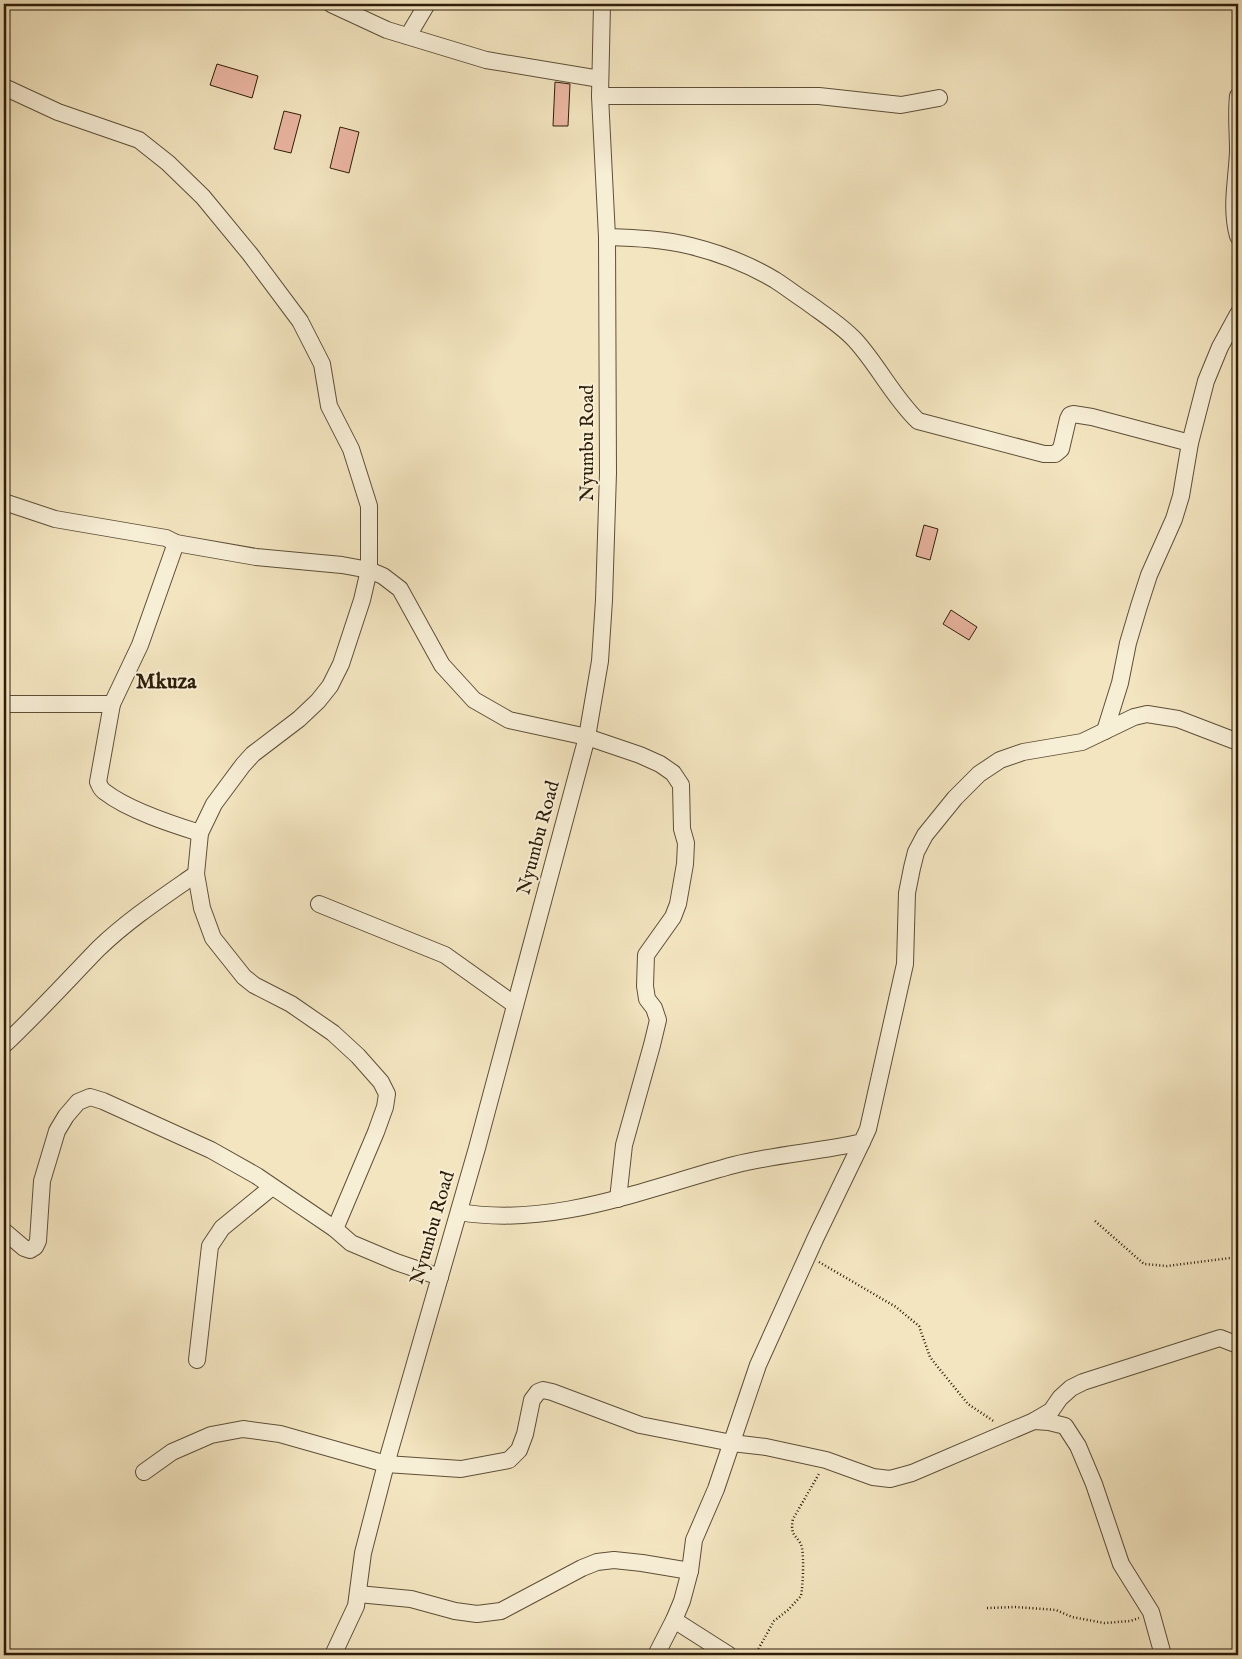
<svg xmlns="http://www.w3.org/2000/svg" width="1242" height="1659" font-family="'IM FELL English',serif">
<rect width="100%" height="100%" fill="#f3e5c0"/>
<filter id="stains"><feTurbulence type="fractalNoise" baseFrequency=".004" numOctaves="4"/><feColorMatrix values="0 0 0 0 .2 0 0 0 0 .09 0 0 0 0 .02 0 0 0 .5 -.17"/></filter>
<radialGradient id="worn" r=".72"><stop offset=".6" stop-color="#630" stop-opacity="0"/><stop offset="1" stop-color="#630" stop-opacity=".3"/></radialGradient>
<!-- building -->
<g fill="#ebb6a2" stroke="#2d1d09">
<polygon points="217,64 258,76 252,98 210,85"/>
<polygon points="555,82 570,84 568,126 553,126"/>
<polygon points="284,111 301,115 291,153 274,149"/>
<polygon points="340,127 359,132 349,173 330,168"/>
<polygon points="924,525 938,529 930,560 916,556"/>
<polygon points="951,610 977,627 969,640 943,624"/>
</g>
<g fill="none" stroke-linecap="round" stroke-linejoin="round">
<!-- minor casing -->
<g stroke="#5e4f37" stroke-width="18">
<g id="minor">
<polyline points="331,4 387,30 486,60 600,79"/>
<polyline points="408,36 427,4"/>
<polyline points="4,87 58,112 139,140 168,163 203,197 250,254 300,321 322,364 329,406 351,449 369,506 369,570 362,600 341,664 330,686 318,701 299,719 253,754 243,765 214,804 200,833 196,874 202,908 213,938 244,977 254,985 291,1004 333,1033 358,1056 381,1082 387,1094 385,1107 376,1132 335,1229"/>
<polyline points="600,96 819,96 901,105 939,98"/>
<path d="M1238,96C1236,114 1238,133 1238,151C1237,180 1230,207 1238,236"/>
<path d="M607,237C635,238 664,239 691,246C719,253 750,265 775,280C786,287 796,295 807,302C823,314 841,325 855,340C878,365 893,397 918,421L1044,454H1055L1061,449L1068,419L1070,415L1073,414L1092,417L1190,443"/>
<polyline points="4,502 55,519 166,538 176,543 256,557 342,565 369,570 383,576 400,589 442,665 474,700 509,720 587,737 640,755 660,764 673,773 681,785 682,829 686,843 685,864 678,904 673,917 646,955 645,986 647,999 654,1008 658,1020 652,1045 624,1145 618,1199"/>
<path d="M176,543L140,645L112,704L98,782C100,786 101,790 105,792C128,810 171,824 200,833"/>
<polyline points="4,704 112,704"/>
<polyline points="1105,731 1120,683 1128,643 1139,606 1149,575 1174,519 1181,496 1190,443 1206,381 1220,347 1238,314"/>
<polyline points="319,904 445,955 515,1005"/>
<path d="M4,1045C37,1014 67,981 98,949C128,920 163,897 196,874"/>
<path d="M459,1212C553,1228 644,1189 734,1165C776,1154 820,1152 862,1142L868,1129L905,964L907,893L912,868L916,852L925,835L955,798L979,774L1000,760L1023,752L1082,742L1134,717L1147,714L1178,719L1238,742"/>
<polyline points="4,1231 24,1248 30,1250 35,1247 38,1241 42,1181 57,1131 66,1116 78,1102 90,1097 103,1101 211,1150 257,1176 335,1229 351,1243 396,1262 440,1277"/>
<polyline points="197,1360 210,1246 222,1228 272,1187"/>
<polyline points="1034,1421 1049,1422 1065,1426 1078,1446 1094,1484 1121,1564 1151,1612 1163,1655"/>
<polyline points="144,1472 172,1452 211,1435 243,1429 280,1434 386,1464 461,1469 509,1460 519,1450 525,1434 532,1400 538,1392 543,1390 552,1392 640,1425 732,1443 766,1447 826,1460 873,1477 890,1479 912,1473 1034,1421 1051,1411 1060,1398 1071,1388 1083,1382 1220,1338 1238,1345"/>
<polyline points="358,1594 411,1599 455,1611 477,1614 501,1611 582,1568 597,1562 614,1560 642,1563 690,1571"/>
<polyline points="674,1620 729,1655"/>
<polyline points="333,1655 356,1606 363,1553 386,1464 477,1148 587,737 600,661 604,600 608,473 607,237 600,96 602,4"/>
<polyline points="656,1655 674,1620 682,1601 690,1571 694,1540 716,1489 758,1365 816,1237 862,1142"/>
</g>
</g>
<!-- path -->
<g stroke="#2d1d09" stroke-width="2.5" stroke-dasharray="1 2.5" stroke-linecap="butt">
<polyline points="1095,1221 1144,1264 1167,1266 1238,1257"/>
<polyline points="819,1262 896,1307 919,1326 930,1357 937,1366 968,1404 995,1422"/>
<polyline points="987,1608 1016,1607 1056,1610 1072,1617 1104,1623 1130,1621 1139,1618"/>
<path d="M755,1655L774,1621L788,1610L801,1596C803,1585 804,1559 802,1548C799,1535 789,1538 793,1519L820,1472"/>
</g>
<!-- minor -->
<use href="#minor" stroke="#f7eed6" stroke-width="16"/>
</g>
<g text-anchor="middle" dominant-baseline="central" stroke-width="4" stroke-linejoin="round" paint-order="stroke">
<!-- street labels -->
<g font-size="19" fill="#2d1d09" stroke="#f7eed6">
<text transform="translate(588 443) rotate(-90)">Nyumbu Road</text>
<text transform="translate(539 838) rotate(-75)">Nyumbu Road</text>
<text transform="translate(433 1228) rotate(-74)">Nyumbu Road</text>
</g>
<!-- quarter labels -->
<g font-size="21" font-weight="bold" fill="#2d1d09" stroke="#f7eed6">
<text x="166" y="682">Mkuza</text>
</g>
</g>
<!-- margin -->
<rect width="1242" height="1659" fill="none" stroke="#f3e5c0" stroke-width="20"/>
<rect x="5" y="5" width="1232" height="1649" fill="none" stroke="#2d1d09" stroke-width="2.5"/>
<rect x="10" y="10" width="1222" height="1639" fill="none" stroke="#2d1d09"/>
<rect width="100%" height="100%" filter="url(#stains)"/>
<rect width="100%" height="100%" fill="url(#worn)"/>
</svg>
